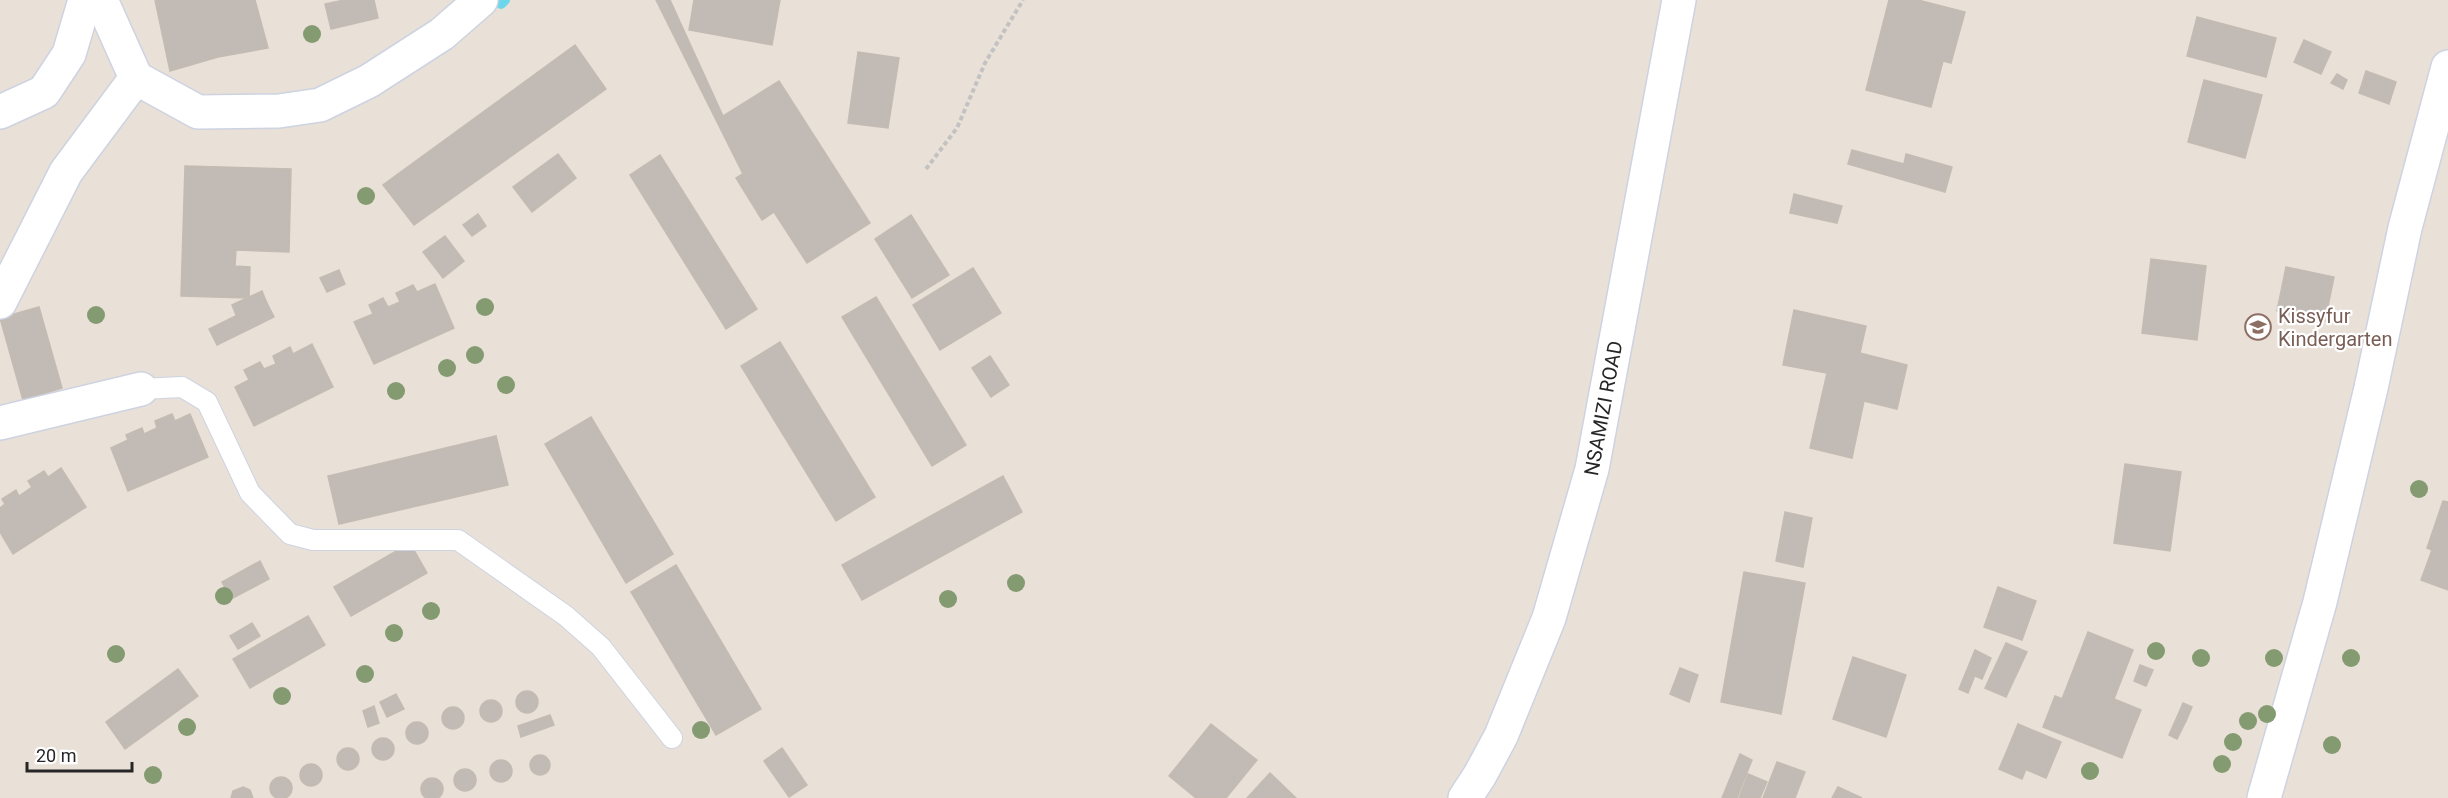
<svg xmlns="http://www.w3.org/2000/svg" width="2448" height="798" font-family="Roboto,sans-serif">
<rect width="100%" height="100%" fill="#e9e0d8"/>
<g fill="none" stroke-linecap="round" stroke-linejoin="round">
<!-- stream -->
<polyline stroke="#6cd7ea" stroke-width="10" points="501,4 505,0"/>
</g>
<!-- building -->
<g fill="#c1bab5" stroke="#c4bbb2" stroke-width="1.5">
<polygon points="155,0 255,0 268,48 218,57 170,71"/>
<polygon points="344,0 374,0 378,18 331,29 325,4"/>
<polygon points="656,0 670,0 723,116 755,166 743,174"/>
<polygon points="694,0 780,0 772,45 689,30"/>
<polygon points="1889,0 1918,0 1965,12 1951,63 1943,61 1931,107 1866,90"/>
<polygon points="2197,17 2276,38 2266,77 2187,56"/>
<polygon points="2304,40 2331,52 2321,74 2294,62"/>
<polygon points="575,45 606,89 414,225 383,185"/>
<polygon points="858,52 899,58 888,128 848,123"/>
<polygon points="2366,71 2396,82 2389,104 2359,93"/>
<polygon points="2337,74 2347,80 2343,89 2331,83"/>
<polygon points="2204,80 2262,95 2245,158 2188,142"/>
<polygon points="779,81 870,223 807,263 774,212 762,220 736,178 755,166 723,116"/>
<polygon points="1852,150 1904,164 1906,154 1952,167 1945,192 1848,164"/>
<polygon points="558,154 576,178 532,212 513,187"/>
<polygon points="660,155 757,309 726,329 630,175"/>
<polygon points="185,166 291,169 289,252 236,250 235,266 250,267 249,298 181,296"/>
<polygon points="1794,194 1842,206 1837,223 1790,213"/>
<polygon points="478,214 486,226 472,236 463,225"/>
<polygon points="911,215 949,275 912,298 875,239"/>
<polygon points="445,236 464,261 443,278 423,252"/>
<polygon points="2151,259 2206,266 2197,340 2142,333"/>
<polygon points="2286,267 2334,277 2325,321 2277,311"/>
<polygon points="973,268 1001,313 940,350 913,305"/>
<polygon points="339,270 345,284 327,292 320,278"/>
<polygon points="435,284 454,328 374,364 354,322 373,314 369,305 383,298 388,307 400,302 396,293 413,285 417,292"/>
<polygon points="262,291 266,301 236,315 232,305"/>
<polygon points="876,297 966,445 932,466 842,317"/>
<polygon points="266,301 274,317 217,345 209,329"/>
<polygon points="39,307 62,388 23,400 0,318"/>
<polygon points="1794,310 1866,326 1860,353 1907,365 1897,409 1864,401 1852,458 1810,448 1827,373 1783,365"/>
<polygon points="780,342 875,497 836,521 741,366"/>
<polygon points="312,344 333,387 254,426 235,387 249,380 244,370 260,362 264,369 276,364 273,356 290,347 293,354"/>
<polygon points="990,356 1009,385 991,397 972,368"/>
<polygon points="172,414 175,421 190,414 208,457 128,491 111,448 128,440 126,435 142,428 144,434 157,428 155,421"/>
<polygon points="591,417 673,554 626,583 545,444"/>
<polygon points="496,436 508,485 339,524 328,476"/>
<polygon points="2125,464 2181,472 2170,551 2114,543"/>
<polygon points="61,468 86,507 13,554 0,532 0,508 5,504 2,499 16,490 19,496 32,487 28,481 44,471 48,477"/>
<polygon points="1003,476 1022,512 862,600 842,565"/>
<polygon points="2443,501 2448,502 2448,590 2421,580 2432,550 2427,548"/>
<polygon points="1785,512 1812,518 1803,567 1776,561"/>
<polygon points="410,543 427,573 351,616 334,587"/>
<polygon points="260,561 269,579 231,599 222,582"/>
<polygon points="676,565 761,709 716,735 631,592"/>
<polygon points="1744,572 1805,583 1781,714 1721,702"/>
<polygon points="1998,587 2036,601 2022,640 1984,627"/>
<polygon points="308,616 325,645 250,688 233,659"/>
<polygon points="252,623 260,636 238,649 230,636"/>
<polygon points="2088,632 2133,650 2107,717 2062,699"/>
<polygon points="2006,643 2027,652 2006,697 1985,688"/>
<polygon points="1975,650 1991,658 1982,679 1966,672"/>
<polygon points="1853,657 1906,675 1886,737 1833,719"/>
<polygon points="2140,665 2153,670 2146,686 2134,681"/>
<polygon points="1680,668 1698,675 1689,702 1670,694"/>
<polygon points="178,669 198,696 125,749 106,722"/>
<polygon points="1966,672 1975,675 1968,693 1959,689"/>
<circle cx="527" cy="702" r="11"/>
<polygon points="396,694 404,709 387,717 380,702"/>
<polygon points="2055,696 2134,727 2122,758 2043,727"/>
<polygon points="2114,699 2141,710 2134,727 2107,717"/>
<circle cx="491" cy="711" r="11"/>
<polygon points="2183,703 2192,707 2186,721 2177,717"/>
<polygon points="374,706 379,723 368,727 363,711"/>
<circle cx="453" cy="718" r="11"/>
<polygon points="550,715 554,725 521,737 518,726"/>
<polygon points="2177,717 2186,721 2177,739 2169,735"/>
<circle cx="417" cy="733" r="11"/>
<polygon points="1211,724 1257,760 1226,798 1196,798 1169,776"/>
<polygon points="2018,724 2061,742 2046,778 2003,760"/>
<circle cx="383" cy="749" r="11"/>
<circle cx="348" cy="759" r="11"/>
<polygon points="782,748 807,785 789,797 764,761"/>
<polygon points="1740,754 1752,760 1737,798 1722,798"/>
<circle cx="540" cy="765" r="10"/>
<circle cx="501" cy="771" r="11"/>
<polygon points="2003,760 2026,769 2022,779 1999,769"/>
<polygon points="1777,762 1805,772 1795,798 1763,798"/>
<circle cx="311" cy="775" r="11"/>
<circle cx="465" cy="780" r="11"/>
<polygon points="1270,773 1296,798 1247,798"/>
<polygon points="1748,774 1767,782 1760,798 1739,798"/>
<circle cx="281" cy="788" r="11"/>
<circle cx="432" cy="789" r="11"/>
<polygon points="243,787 250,790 253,798 231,798 233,791"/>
<polygon points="1838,787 1862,798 1832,798"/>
</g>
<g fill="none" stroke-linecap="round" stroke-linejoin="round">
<!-- service casing -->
<g stroke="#cdd3e0" stroke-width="22">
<polyline id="service" points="141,389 182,387 207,402 250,493 290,534 313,540 458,540 566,616 601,647 672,738"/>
</g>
<!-- minor casing -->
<g stroke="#cdd3e0" stroke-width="36">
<g id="minor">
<polyline points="101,0 136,78 198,112 279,111 320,105 369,81 442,34 481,0"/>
<polyline points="0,112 44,92 69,54 85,0"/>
<polyline points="0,302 66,172 136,78"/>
<polyline points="0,423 141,389"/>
</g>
</g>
<!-- tertiary casing -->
<g stroke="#cdd3e0" stroke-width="36">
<g id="tertiary">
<path id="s1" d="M1465,798L1480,775L1501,736L1549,618L1592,469L1679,0"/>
<polyline points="2264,798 2320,602 2371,388 2405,228 2448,67"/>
</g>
</g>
<!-- path -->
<polyline stroke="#c2c2c2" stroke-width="4" stroke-dasharray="4.5 3" stroke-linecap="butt" points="926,169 957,128 985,63 1023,0"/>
<!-- service -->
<use href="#service" stroke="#fff" stroke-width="20"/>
<!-- minor -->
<use href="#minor" stroke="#fff" stroke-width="33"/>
<!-- tertiary -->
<use href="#tertiary" stroke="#fff" stroke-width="33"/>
</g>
<!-- trees -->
<g fill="#849a70">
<circle cx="312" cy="34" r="9"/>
<circle cx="366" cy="196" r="9"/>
<circle cx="485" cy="307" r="9"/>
<circle cx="96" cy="315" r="9"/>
<circle cx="475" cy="355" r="9"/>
<circle cx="447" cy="368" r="9"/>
<circle cx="506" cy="385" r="9"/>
<circle cx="396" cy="391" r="9"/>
<circle cx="2419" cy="489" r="9"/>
<circle cx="1016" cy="583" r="9"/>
<circle cx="224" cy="596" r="9"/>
<circle cx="948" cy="599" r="9"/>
<circle cx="431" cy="611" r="9"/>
<circle cx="394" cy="633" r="9"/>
<circle cx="2156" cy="651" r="9"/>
<circle cx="116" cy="654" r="9"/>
<circle cx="2201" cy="658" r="9"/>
<circle cx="2274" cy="658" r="9"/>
<circle cx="2351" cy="658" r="9"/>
<circle cx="365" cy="674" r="9"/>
<circle cx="282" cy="696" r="9"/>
<circle cx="2267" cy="714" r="9"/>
<circle cx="2248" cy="721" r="9"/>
<circle cx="187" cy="727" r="9"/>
<circle cx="701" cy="730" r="9"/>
<circle cx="2233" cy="742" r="9"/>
<circle cx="2332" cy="745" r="9"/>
<circle cx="2222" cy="764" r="9"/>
<circle cx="2090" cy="771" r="9"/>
<circle cx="153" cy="775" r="9"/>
</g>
<!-- icons -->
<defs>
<g id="school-ring" transform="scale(1.35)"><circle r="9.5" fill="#fff" stroke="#8d6e63" stroke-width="1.5"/><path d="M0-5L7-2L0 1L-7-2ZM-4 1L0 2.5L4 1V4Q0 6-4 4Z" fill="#8d6e63"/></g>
</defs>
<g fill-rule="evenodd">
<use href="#school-ring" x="2258" y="327"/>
</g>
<g text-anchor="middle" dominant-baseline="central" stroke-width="4.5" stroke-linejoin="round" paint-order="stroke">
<!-- education labels -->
<g font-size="20" fill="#785e54" stroke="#fff" text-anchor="start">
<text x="2278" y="316">Kissyfur<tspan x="2278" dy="23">Kindergarten</tspan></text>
</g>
<!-- street labels -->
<g font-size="20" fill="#262626" stroke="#fff">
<text stroke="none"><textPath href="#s1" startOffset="416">NSAMIZI ROAD</textPath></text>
</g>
</g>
<!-- scale -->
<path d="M27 762v9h105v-9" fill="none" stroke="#262626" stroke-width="3"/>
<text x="36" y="762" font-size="18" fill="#262626" stroke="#ffffff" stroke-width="4.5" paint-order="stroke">20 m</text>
</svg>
